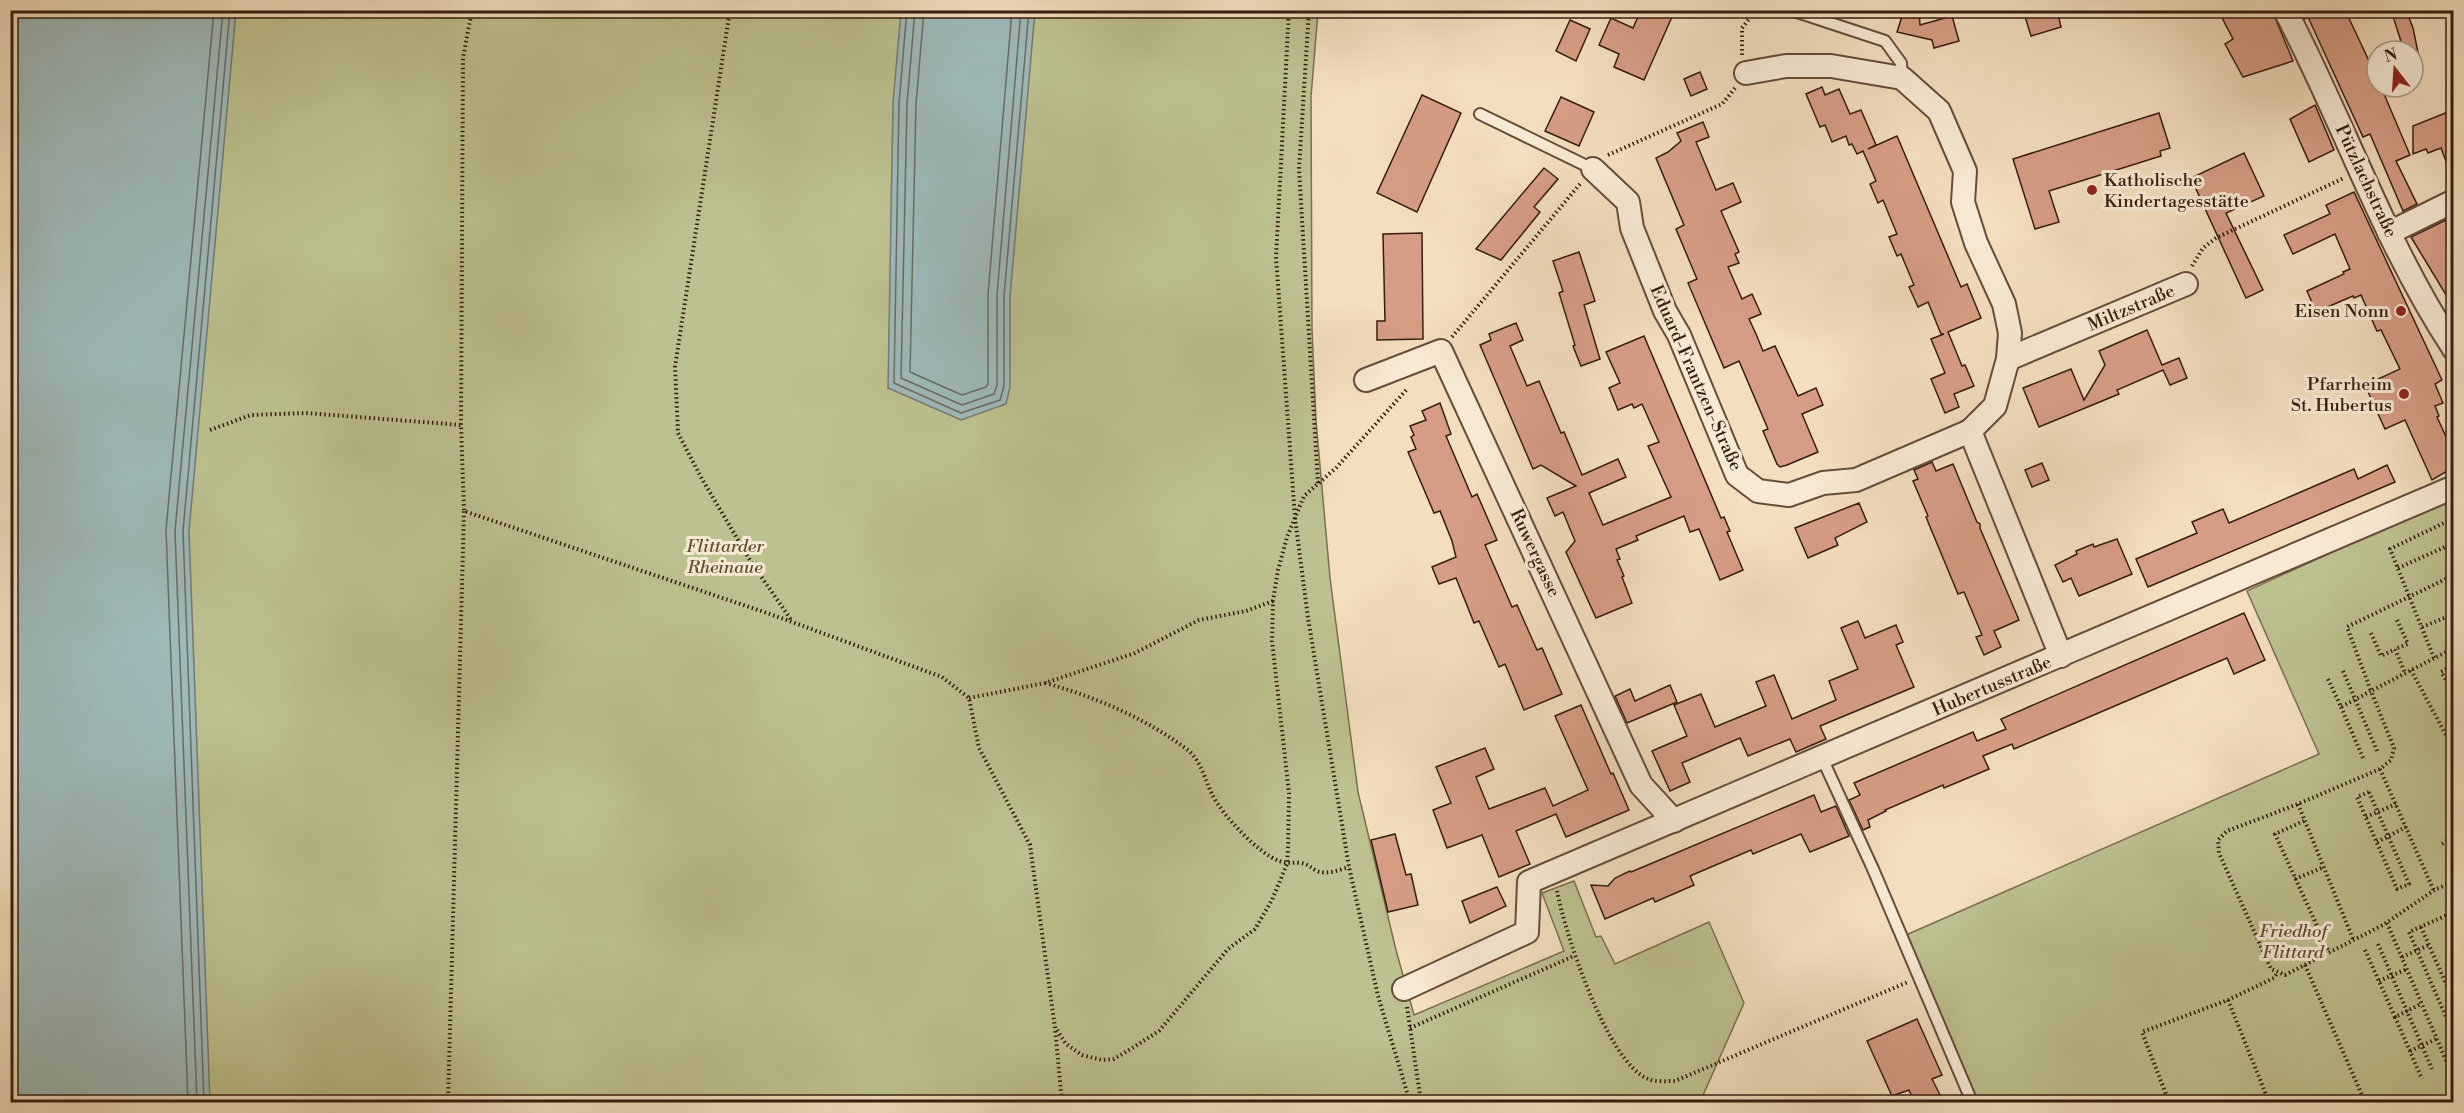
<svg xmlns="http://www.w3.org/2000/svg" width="2464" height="1113" font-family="'Libre Bodoni',serif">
<rect width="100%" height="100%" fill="#f3debd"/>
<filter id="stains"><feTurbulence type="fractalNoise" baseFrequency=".00333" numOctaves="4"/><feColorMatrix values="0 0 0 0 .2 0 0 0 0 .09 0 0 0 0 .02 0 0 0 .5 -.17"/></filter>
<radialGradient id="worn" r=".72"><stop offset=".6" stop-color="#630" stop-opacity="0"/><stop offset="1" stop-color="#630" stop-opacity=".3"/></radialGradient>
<!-- green -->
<g fill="#bdc18f" stroke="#7a6f4f" stroke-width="1.5">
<polygon points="10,11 1318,11 1311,97 1312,329 1316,421 1330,578 1358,792 1396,950 1414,1015 1564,951 1542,893 1574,881 1596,937 1601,936 1615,964 1709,922 1744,1003 1700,1102 11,1102"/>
<polygon points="2453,497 2453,1102 1976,1102 1906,935 2319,754 2247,591"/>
</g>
<!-- water -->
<g fill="#9ebaba" stroke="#747b76" stroke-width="1.5">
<polygon points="10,11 236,11 189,531 210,1102 11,1102"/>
<polygon points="901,11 1035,11 1010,297 1010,387 1006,404 961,420 888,388 893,103"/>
</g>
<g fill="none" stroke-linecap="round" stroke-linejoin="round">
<!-- shore -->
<g stroke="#6a6c64" stroke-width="1.5">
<polyline points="907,10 899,103 894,383 961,413 1000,400 1004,386 1004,296 1029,10"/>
<polyline points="915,10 907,104 901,378 962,405 994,394 997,385 997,295 1021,10"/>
<polyline points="924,10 916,104 910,372 962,395 986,387 988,384 988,295 1012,10"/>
<polyline points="188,1102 166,530 214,10"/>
<polyline points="197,1102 175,531 223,10"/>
<polyline points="204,1102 183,531 230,10"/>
</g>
</g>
<!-- building -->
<g fill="#d79d84" stroke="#361d0f" stroke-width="1.5">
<polygon points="1641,10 1675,10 1644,80 1614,67 1619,54 1599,45 1611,18 1633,28"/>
<polygon points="2023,10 2057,10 2061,27 2031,36"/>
<polygon points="2218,10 2272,10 2293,61 2243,77 2225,44 2233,39"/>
<polygon points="2300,10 2345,10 2377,78 2377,87 2381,87 2410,155 2396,161 2417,204 2403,211 2370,134 2363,137 2308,17 2305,19"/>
<polygon points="2391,10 2406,10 2413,28 2421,67 2413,69 2413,51 2404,51"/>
<polygon points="1919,11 1920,25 1952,16 1959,41 1934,48 1932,40 1897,32 1903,13"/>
<polygon points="1570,20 1590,29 1576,61 1556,51"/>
<polygon points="1700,72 1707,89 1691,96 1684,79"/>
<polygon points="1822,87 1825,95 1839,89 1850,114 1861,110 1876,145 1868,149 1897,136 1961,287 1967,284 1981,318 1948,332 1962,366 1965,365 1974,386 1954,394 1959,407 1945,413 1931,379 1945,373 1931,339 1944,334 1941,334 1928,302 1918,307 1909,287 1914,285 1901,254 1897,256 1889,237 1897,234 1883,200 1878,203 1870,184 1876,181 1863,151 1857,154 1852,144 1849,145 1846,136 1832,142 1825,125 1820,127 1806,94"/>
<polygon points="1422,95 1461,113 1417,212 1377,193"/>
<polygon points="1561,97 1594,112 1579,146 1545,131"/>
<polygon points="2315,105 2334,150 2309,162 2290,119"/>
<polygon points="2448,112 2454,126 2452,177 2441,148 2428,153 2426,149 2413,154 2413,126"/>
<polygon points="2159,113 2170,148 2160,151 2161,156 2049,191 2059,222 2035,229 2013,159"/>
<polygon points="1703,122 1709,137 1696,142 1716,190 1733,183 1741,202 1721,211 1739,252 1735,254 1739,263 1728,267 1742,299 1752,294 1761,314 1749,319 1756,334 1763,351 1775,346 1798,396 1816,388 1823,405 1802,414 1818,452 1787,465 1780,467 1777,464 1763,431 1768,429 1739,361 1724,368 1688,283 1697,279 1676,229 1684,225 1656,158 1668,152 1681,141 1677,133"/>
<polygon points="2244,153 2264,196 2226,213 2263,290 2246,298 2191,178"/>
<polygon points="1544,168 1558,179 1534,207 1540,212 1501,260 1476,249"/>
<polygon points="2354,192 2442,380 2435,384 2443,403 2435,406 2439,416 2437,417 2454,454 2454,467 2432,480 2405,420 2385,429 2365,385 2400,369 2381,330 2377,331 2361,295 2354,298 2353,296 2316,312 2307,291 2344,274 2343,272 2350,269 2335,234 2293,254 2284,235 2330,214 2326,205"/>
<polygon points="2454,216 2454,308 2411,237"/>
<polygon points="1422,233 1423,339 1377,340 1377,321 1385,321 1383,234"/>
<polygon points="1579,252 1595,301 1584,305 1600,359 1581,366 1573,346 1575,345 1559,293 1563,291 1553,261"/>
<polygon points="1516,323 1523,340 1510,346 1527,386 1539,381 1561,433 1564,432 1582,475 1618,459 1626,477 1589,493 1603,525 1671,497 1648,446 1659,442 1642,404 1634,408 1632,404 1618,410 1609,388 1620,383 1606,352 1644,336 1721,518 1724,517 1730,531 1727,532 1743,570 1720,580 1699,529 1690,532 1684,516 1636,536 1638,540 1616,549 1620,559 1617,560 1624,576 1622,577 1632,603 1596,618 1566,552 1575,541 1563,512 1555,516 1547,498 1576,486 1541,465 1533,469 1480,345 1491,340 1489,334"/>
<polygon points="2147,330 2162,365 2179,358 2187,378 2170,385 2163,370 2117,390 2119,394 2039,427 2023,388 2071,369 2084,400 2105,365 2099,351"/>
<polygon points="1440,403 1451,434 1446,436 1472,497 1477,494 1497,540 1485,545 1512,607 1517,605 1537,650 1542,648 1562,694 1524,710 1505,664 1499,667 1479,621 1474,623 1456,578 1439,584 1432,567 1456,557 1452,541 1440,511 1434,513 1408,452 1416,449 1411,437 1414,435 1410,426 1426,420 1422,411"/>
<polygon points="1932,462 1936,471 1953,464 1977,522 1980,524 1980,528 2019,620 1994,631 2001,647 1984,655 1976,637 1982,635 1964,592 1958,594 1926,517 1928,516 1913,481 1918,479 1914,470"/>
<polygon points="2042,463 2049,480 2032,487 2025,470"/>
<polygon points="2387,465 2395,482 2148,587 2136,559 2197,533 2192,522 2223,509 2229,523 2354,469 2358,479"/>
<polygon points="1859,503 1867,522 1835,538 1838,545 1808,558 1795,528"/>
<polygon points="2117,539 2132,574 2079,596 2071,578 2063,582 2055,565 2077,554 2076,551 2093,544 2094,547"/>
<polygon points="2244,613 2265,660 2234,674 2227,658 2014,749 2012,744 1983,756 1989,769 1944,788 1943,785 1885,810 1886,811 1868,820 1870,827 1863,830 1849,800 1860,795 1854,783 1973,732 1977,741 2006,729 2001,719"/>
<polygon points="1858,621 1865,638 1896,625 1903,642 1896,645 1914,687 1820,726 1826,739 1796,752 1790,739 1748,756 1740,738 1682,763 1690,782 1670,791 1652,751 1687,736 1674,705 1701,694 1715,727 1766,706 1756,682 1774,675 1792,719 1836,700 1829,681 1858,669 1841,628"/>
<polygon points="1670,685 1677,702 1627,723 1615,696 1630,689 1635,701"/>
<polygon points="1581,705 1611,774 1613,773 1629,810 1566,837 1556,814 1516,831 1530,864 1499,877 1482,835 1447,848 1433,810 1451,803 1436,767 1485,748 1494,769 1476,777 1489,809 1545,788 1553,806 1588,790 1555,716"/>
<polygon points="1814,795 1821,812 1836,806 1849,836 1810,852 1801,834 1753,854 1751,850 1690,876 1694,885 1655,902 1653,898 1605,919 1591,885 1608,886 1615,878 1630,871 1631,872"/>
<polygon points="1395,834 1406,875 1411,874 1418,905 1388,912 1371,840"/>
<polygon points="1497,887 1506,906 1470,923 1462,901"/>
<polygon points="1917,1019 1942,1075 1932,1079 1940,1095 1922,1102 1914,1102 1909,1090 1892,1096 1867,1041"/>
</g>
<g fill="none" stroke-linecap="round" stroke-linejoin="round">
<!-- lane casing -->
<g stroke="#654d3a" stroke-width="14">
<g id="lane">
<polyline points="1791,10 1885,41 1901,63 1902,78"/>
<polyline points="1480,114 1593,169"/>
<polyline points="1822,758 1873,869 1972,1102"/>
</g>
</g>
<!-- street casing -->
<g stroke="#654d3a" stroke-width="26">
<g id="street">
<path d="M2285,10C2344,122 2384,243 2454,349"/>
<polyline points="1746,73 1786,66 1831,66 1902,78 1939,111 1965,171 1963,202 1976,243 2004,304 2010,333 2008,359 1995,406 1970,431"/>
<polyline points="1593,169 1628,202 1632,228 1665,311 1679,335 1737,475 1758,491 1789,495 1823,483 1856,480 1970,431 2061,656"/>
<polyline points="2389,233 2454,201"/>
<polyline points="2008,359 2186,284"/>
<polyline points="1366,380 1441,351 1641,785 1674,821"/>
<polyline points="1404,989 1527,932 1529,882 2454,487"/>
</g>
</g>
<!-- path -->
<g stroke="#361d0f" stroke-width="4" stroke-dasharray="1.5 3" stroke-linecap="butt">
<polyline points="472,10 463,58 461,425 464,511 773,615 942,677 969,698 979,748 1030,845 1055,1028 1062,1102"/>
<polyline points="730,10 675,367 678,433 702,479 751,562 792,621"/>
<polyline points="1289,10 1276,257 1295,518 1308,618 1349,867 1378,996 1410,1102"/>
<polyline points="1309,10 1299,169 1318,484"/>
<polyline points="1742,55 1742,28 1756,10"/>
<polyline points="1608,155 1722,104 1735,88"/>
<polyline points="2192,266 2203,248 2216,238 2344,178"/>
<polyline points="1452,337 1580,184"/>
<polyline points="210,430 251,415 306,413 461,425"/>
<polyline points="2398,568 2454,543"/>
<polyline points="2454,575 2347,627 2371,691 2454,648"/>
<polyline points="2397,620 2408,644 2395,649 2405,673"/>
<polyline points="2422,627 2454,614"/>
<polyline points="2371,633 2381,656 2395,649"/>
<polyline points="2447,651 2454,663"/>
<polyline points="2434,658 2390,549 2454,518"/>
<polyline points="2454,664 2441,672 2454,693"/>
<polyline points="2411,670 2454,750"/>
<polyline points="2343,671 2378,753"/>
<polyline points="2328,679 2341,707 2371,691 2394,748 2391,760 2380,769 2298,804 2227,831 2218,840 2219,853 2271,969 2285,975 2383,925 2436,889 2454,882"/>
<path d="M1045,683C1093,696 1145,718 1185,748C1201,759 1204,778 1212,794C1222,815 1258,853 1279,861C1287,864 1293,862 1301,863C1308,864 1311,868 1317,871C1327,875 1339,870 1349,867"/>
<polyline points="969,698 1045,683 1135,653 1199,620 1246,611 1273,601"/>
<polyline points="2341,707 2363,758"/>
<polyline points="2380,769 2434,891"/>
<polygon points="2369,792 2409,884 2397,889 2357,797"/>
<polyline points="2298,804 2353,939"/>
<polyline points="2366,817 2396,804"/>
<polyline points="2304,821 2275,834 2329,952"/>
<polyline points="2377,842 2406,827"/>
<polyline points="2442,844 2454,836"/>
<polyline points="2295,879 2324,867"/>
<path d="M1557,891C1565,933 1607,1062 1648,1079C1655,1082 1667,1081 1675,1081L1908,982"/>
<polyline points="2454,912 2409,932 2454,1035"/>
<polyline points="2448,914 2454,927"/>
<polyline points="2387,923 2454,1079"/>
<polyline points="2421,927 2454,1002"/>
<polyline points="2378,944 2432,1069"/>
<polyline points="2365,950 2395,1017 2421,1004"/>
<polyline points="2402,957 2429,945"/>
<polyline points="2305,965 2365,1102"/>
<polyline points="2379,981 2407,969"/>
<polyline points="2228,1000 2269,1102"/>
<polyline points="1407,1007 1421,1102"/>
<polyline points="2395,1017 2422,1079"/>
<polyline points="1410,1028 1574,956"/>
<polyline points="1057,1030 1066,1044 1082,1055 1102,1060 1114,1059 1126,1052 1159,1031 1228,949 1255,929 1272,900 1287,864 1288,850 1289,793 1272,641 1273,601 1278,570 1287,537 1304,496 1336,468 1408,388"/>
<polyline points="2410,1051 2436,1039"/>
<polyline points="448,1102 464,511"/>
<polyline points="2169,1102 2142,1032 2228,1000 2274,978 2278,972"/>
</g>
<!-- lane -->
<use href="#lane" stroke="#f7ead4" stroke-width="10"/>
<!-- street -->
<use href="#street" stroke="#f7ead4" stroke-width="22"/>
</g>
<!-- markers -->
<g fill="#8f2418" stroke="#f7ead4" stroke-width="2">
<circle cx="2092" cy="190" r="6"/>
<circle cx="2401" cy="311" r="6"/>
<circle cx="2404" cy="394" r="6"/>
</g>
<g text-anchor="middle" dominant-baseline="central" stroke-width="6" stroke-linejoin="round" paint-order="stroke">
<!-- poi labels -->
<g font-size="18" fill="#361d0f" stroke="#f7ead4" text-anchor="end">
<text x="2104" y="180" text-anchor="start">Katholische<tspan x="2104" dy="21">Kindertagesstätte</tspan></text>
<text x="2389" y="311">Eisen Nonn</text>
<text x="2392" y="384">Pfarrheim<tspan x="2392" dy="21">St. Hubertus</tspan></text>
</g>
<!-- street labels -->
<g font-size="18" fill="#361d0f" stroke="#f7ead4">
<text transform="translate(2366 181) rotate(65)">Pützlachstraße</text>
<text transform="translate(2131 308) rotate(-23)">Miltzstraße</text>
<text transform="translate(1696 378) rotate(66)">Eduard-Frantzen-Straße</text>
<text transform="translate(1535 553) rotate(65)">Ruwergasse</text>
<text transform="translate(1992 686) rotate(-23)">Hubertusstraße</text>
</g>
<!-- park labels -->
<g font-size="18" font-style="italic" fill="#5e4e35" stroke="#f7ead4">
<text x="725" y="546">Flittarder<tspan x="725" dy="21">Rheinaue</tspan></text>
<text x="2293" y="931">Friedhof<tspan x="2293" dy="21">Flittard</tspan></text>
</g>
</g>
<!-- margin -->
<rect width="2464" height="1113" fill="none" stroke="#f3debd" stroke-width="36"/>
<rect x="12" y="12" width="2440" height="1089" fill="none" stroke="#361d0f" stroke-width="3"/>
<rect x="18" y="18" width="2428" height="1077" fill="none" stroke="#361d0f" stroke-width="1.5"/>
<!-- north arrow -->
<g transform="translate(2395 69) rotate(343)"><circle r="28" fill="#f7ead4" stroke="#aa9885" stroke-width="1.5"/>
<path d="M0-4.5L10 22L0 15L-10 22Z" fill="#8f2418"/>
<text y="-9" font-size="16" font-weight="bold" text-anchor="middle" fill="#361d0f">N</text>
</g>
<rect width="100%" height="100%" filter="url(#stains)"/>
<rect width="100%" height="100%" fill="url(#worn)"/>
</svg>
